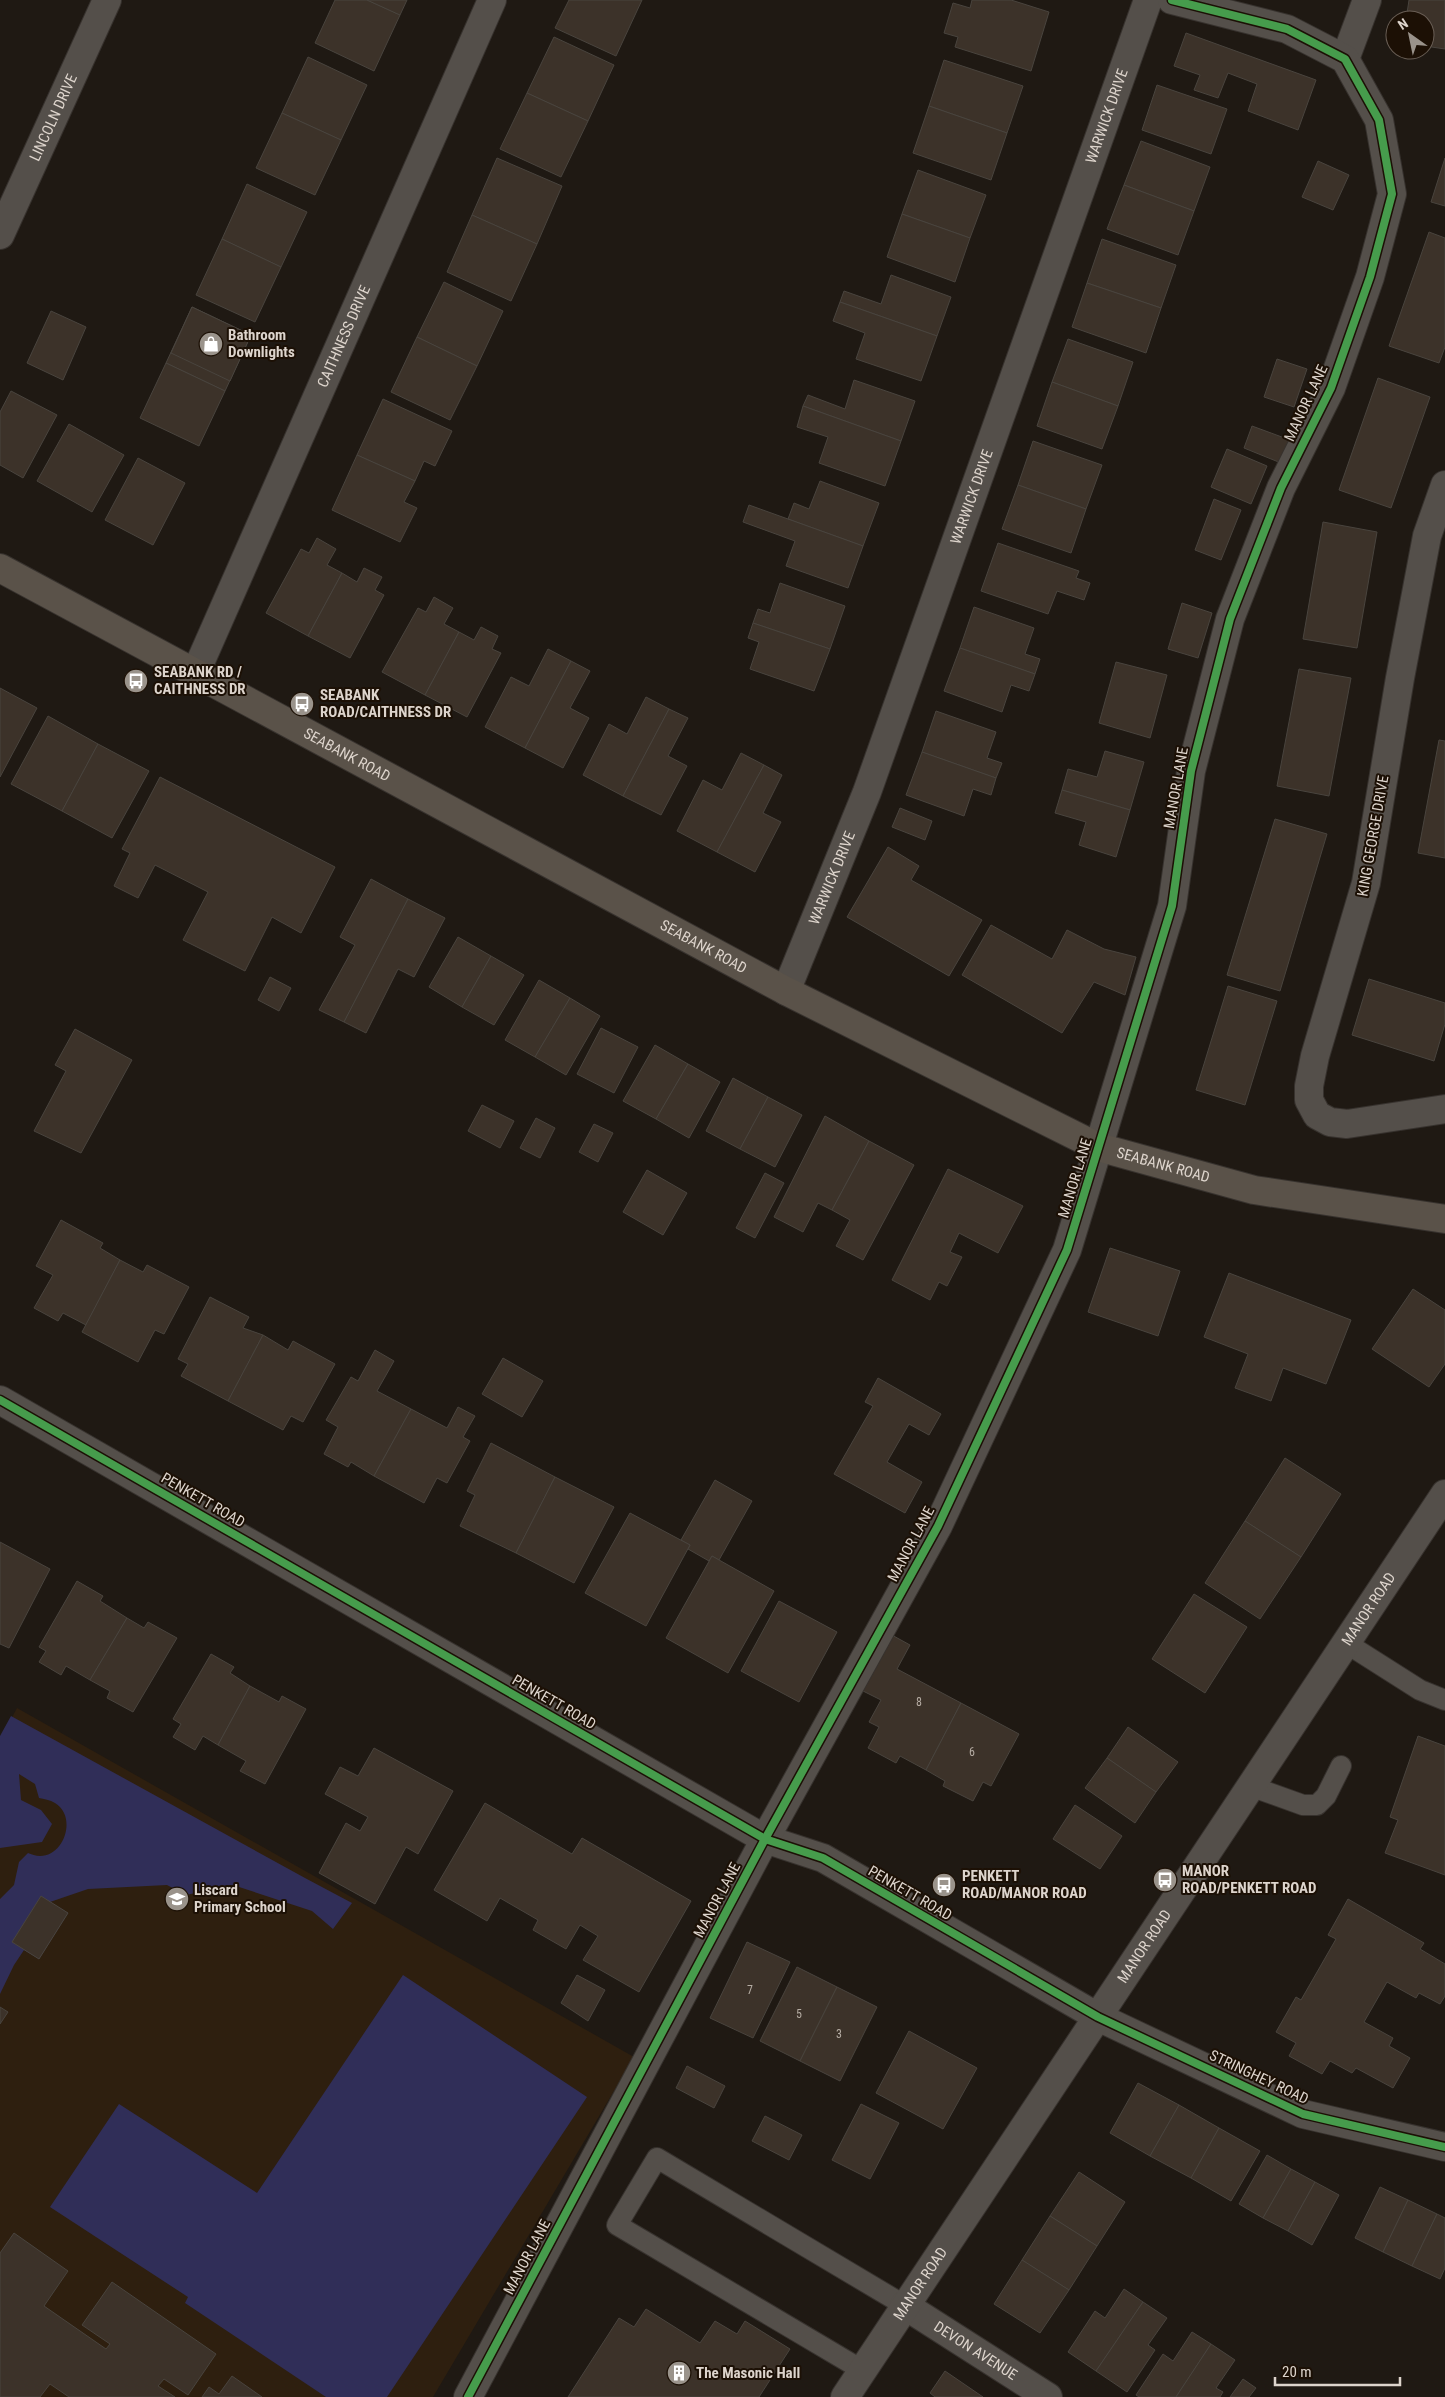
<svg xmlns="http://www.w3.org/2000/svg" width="1445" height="2397" font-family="'Roboto Condensed',sans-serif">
<rect width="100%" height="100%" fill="#1f1913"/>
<!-- built -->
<polygon fill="#2e1f0f" points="17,1708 634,2057 433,2397 0,2397 0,1740"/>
<!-- green -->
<g fill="#302e58">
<path d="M11,1716L305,1878L352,1903L333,1929L312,1911L233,1885L186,1895L167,1885L88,1889L50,1902L68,1913L39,1959L24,1950L14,1965L0,1994V1899L14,1885L19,1862L28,1853C31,1854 36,1856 40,1856C65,1856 77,1816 55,1803C50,1800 44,1799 39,1798L35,1784L19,1774L21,1800L41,1810L52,1824L42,1842L0,1848V1736Z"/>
<polygon points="403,1975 587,2097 387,2397 326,2397 185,2303 188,2297 50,2207 119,2104 257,2193"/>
</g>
<!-- building -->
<g fill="#3c3229" stroke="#49443e">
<polygon points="335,0 367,0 400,15 374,71 315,43"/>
<polygon points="367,0 407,0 400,15"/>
<polygon points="569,0 642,0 616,56 555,28"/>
<polygon points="972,0 1011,0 1049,12 1031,71 955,47 958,37 944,33 953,3 970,8"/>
<polygon points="1409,0 1445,0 1445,49 1425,46 1425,20 1406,20"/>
<polygon points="1186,33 1316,80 1298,130 1248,111 1257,84 1228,73 1218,98 1194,90 1200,75 1174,66"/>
<polygon points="554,37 614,65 588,121 527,93"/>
<polygon points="308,57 367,85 341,140 282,113"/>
<polygon points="944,60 1023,86 1007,133 929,106"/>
<polygon points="1157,85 1227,109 1211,154 1142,130"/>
<polygon points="527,93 588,121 561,177 500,149"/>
<polygon points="929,106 1007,133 991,180 913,153"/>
<polygon points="282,113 341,140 315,195 256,168"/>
<polygon points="1141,141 1210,167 1194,211 1124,185"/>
<polygon points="497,158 562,186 537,244 472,215"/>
<polygon points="1445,158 1445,206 1431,202"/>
<polygon points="1318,161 1349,175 1333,210 1302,197"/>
<polygon points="918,170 986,195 970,238 902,214"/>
<polygon points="247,184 307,212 281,267 222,239"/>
<polygon points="1124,185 1194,211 1178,255 1107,229"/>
<polygon points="902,214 970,238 955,282 887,257"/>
<polygon points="472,215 537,244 511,301 447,272"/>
<polygon points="1429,232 1445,238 1445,347 1439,363 1389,346"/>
<polygon points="222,239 281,267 255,322 196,295"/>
<polygon points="1102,239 1176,265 1161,308 1087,283"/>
<polygon points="891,275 951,297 937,336 840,302 844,291 881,304"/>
<polygon points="444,282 503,311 477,366 417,337"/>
<polygon points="1087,283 1161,308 1146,353 1072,327"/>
<polygon points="840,302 937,336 921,381 856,359 865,333 833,321"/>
<polygon points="192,307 251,335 225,391 166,363"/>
<polygon points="192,307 251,335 230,381 171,353"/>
<polygon points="51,311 86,327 63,380 27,363"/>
<polygon points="417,337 477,366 450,420 391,392"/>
<polygon points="1068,339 1133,362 1118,406 1052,382"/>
<polygon points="1277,359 1307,369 1294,407 1264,397"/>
<polygon points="166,363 225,391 199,446 140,418"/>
<polygon points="1378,378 1430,397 1391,508 1339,490"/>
<polygon points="854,380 915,401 901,441 803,406 808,395 845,409"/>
<polygon points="1052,382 1118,406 1102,449 1037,426"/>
<polygon points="11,391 57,415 23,478 0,465 0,412"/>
<polygon points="383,399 452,431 435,466 424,461 415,481 357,455"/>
<polygon points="803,406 901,441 885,486 819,463 828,437 797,427"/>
<polygon points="69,424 124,455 92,512 37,481"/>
<polygon points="1252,426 1290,440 1281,463 1244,448"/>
<polygon points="1033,441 1102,465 1086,509 1018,485"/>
<polygon points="1227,449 1267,466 1251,504 1211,487"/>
<polygon points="357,455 415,481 404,502 417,508 400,542 332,510"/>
<polygon points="138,458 185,483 153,545 105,520"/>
<polygon points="820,481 879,503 863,546 788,519 794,503 809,509"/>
<polygon points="1018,485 1086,509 1071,553 1002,529"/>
<polygon points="1214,499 1241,510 1221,560 1195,550"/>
<polygon points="749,505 863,546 848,588 786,566 795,541 743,522"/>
<polygon points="1323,522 1377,532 1357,648 1303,639"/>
<polygon points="317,538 336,549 327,565 342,573 308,636 266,613 301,549 309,553"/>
<polygon points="998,543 1079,571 1076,578 1090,583 1084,600 1057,591 1048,614 981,591"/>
<polygon points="364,568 382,577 375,590 384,595 350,658 308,636 342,573 357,582"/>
<polygon points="780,583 845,606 830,649 753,623 758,609 770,613"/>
<polygon points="434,597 453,608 444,624 459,632 425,695 382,672 418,608 426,612"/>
<polygon points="1182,603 1212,613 1198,658 1168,649"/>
<polygon points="974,607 1034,628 1025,654 1040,659 1035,674 960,648"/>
<polygon points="753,623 830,649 814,691 750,669 759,642 748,638"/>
<polygon points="481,627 498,636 492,649 501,653 467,717 425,695 459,632 474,640"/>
<polygon points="960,648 1035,674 1029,691 1011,685 1002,712 944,691"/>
<polygon points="548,649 571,661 525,748 485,727 511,677 529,686"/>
<polygon points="571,661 590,671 570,708 589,718 563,768 525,748"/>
<polygon points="1116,662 1167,675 1150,738 1099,723"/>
<polygon points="1299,669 1351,678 1329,796 1277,786"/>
<polygon points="0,688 37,708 0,777"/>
<polygon points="646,697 669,709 623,796 583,775 609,724 627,734"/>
<polygon points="669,709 688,718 668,756 687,766 661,815 623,796"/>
<polygon points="936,711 996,732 987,758 1002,763 996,778 922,752"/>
<polygon points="48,716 98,744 62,811 11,784"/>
<polygon points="1439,740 1445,741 1445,858 1418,853"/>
<polygon points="98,744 149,771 112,838 62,811"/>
<polygon points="1105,751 1144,762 1130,810 1062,790 1068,769 1097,777"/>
<polygon points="922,752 996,778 991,795 973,789 964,816 906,795"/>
<polygon points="741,753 764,765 717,852 677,831 703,780 722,790"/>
<polygon points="764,765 782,775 763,813 781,822 755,872 717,852"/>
<polygon points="160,777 335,867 301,933 272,917 245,971 183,940 208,892 155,865 138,898 114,886 130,853 122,849"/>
<polygon points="1062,790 1130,810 1116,857 1079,845 1086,822 1055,813"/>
<polygon points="900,808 932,821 925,840 892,827"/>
<polygon points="1275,819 1327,834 1280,991 1227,975"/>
<polygon points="888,847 919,866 911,880 982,920 949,976 847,917"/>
<polygon points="371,879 408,899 344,1022 319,1010 355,945 340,937"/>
<polygon points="408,899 445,918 414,977 398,969 366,1033 344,1022"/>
<polygon points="991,925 1052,959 1067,930 1104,949 1136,957 1125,995 1094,982 1062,1033 962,975"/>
<polygon points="458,937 491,956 462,1007 429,987"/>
<polygon points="491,956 524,975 494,1025 462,1007"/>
<polygon points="270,977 291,988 279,1011 258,1000"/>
<polygon points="1369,979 1445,1003 1445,1024 1434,1061 1352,1035"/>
<polygon points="539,980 570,998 535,1057 505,1040"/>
<polygon points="1228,986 1277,1001 1245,1105 1196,1090"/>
<polygon points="570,998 600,1016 566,1075 535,1057"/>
<polygon points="601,1028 638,1047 614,1093 577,1074"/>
<polygon points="75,1029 132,1060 81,1153 34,1131 66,1071 55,1065"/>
<polygon points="655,1045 688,1064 656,1119 623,1101"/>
<polygon points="688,1064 720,1082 689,1138 656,1119"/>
<polygon points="733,1078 768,1097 740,1149 706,1131"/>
<polygon points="768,1097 802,1115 775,1167 740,1149"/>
<polygon points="482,1105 514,1121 500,1148 468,1131"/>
<polygon points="825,1116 869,1141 832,1210 818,1203 803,1232 774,1217"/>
<polygon points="536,1118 555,1128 540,1158 520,1148"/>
<polygon points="594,1124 613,1133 598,1162 579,1152"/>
<polygon points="869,1141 914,1165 863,1260 836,1246 850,1220 832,1210"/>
<polygon points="948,1169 1023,1206 998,1253 959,1233 950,1252 962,1257 947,1286 939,1282 930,1300 892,1280"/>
<polygon points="647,1170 687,1193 663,1235 623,1212"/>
<polygon points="765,1173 784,1183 755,1238 736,1228"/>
<polygon points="61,1220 103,1243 100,1248 120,1260 86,1325 63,1313 58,1321 34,1308 53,1275 36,1266"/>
<polygon points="1110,1248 1180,1271 1158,1336 1088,1312"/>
<polygon points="120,1260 143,1272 147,1265 189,1287 164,1334 155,1330 138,1362 82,1332"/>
<polygon points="1229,1273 1351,1320 1326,1384 1283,1368 1271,1401 1235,1388 1248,1354 1204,1337"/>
<polygon points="1413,1289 1445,1310 1445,1364 1429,1387 1372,1349"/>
<polygon points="210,1297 249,1317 243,1328 263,1335 228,1401 181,1376 188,1364 178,1359"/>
<polygon points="263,1335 288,1350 293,1341 335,1364 303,1422 291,1416 283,1430 228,1401"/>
<polygon points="375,1350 394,1361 377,1391 411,1409 374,1476 351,1462 348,1467 324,1454 338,1427 326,1420 351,1377 358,1381"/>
<polygon points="503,1358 543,1381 522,1417 482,1394"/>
<polygon points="878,1378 941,1414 929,1435 909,1424 887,1462 922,1482 905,1513 834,1474 873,1406 865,1402"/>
<polygon points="458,1407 475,1416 463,1437 470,1441 447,1483 437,1478 424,1503 374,1476 411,1409 447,1428"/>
<polygon points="491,1443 555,1477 516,1553 460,1526 475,1495 467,1491"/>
<polygon points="1285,1458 1341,1494 1301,1557 1245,1521"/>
<polygon points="555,1477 614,1507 574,1583 516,1553"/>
<polygon points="715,1480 752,1501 719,1560 712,1556 709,1561 688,1549 690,1545 681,1540"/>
<polygon points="630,1513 690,1545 646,1626 585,1593"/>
<polygon points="1245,1521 1301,1557 1260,1619 1205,1583"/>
<polygon points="0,1542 50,1569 9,1648 0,1644"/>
<polygon points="712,1556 774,1591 728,1673 666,1638"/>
<polygon points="77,1581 103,1596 100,1601 127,1618 90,1680 66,1666 61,1675 39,1662 46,1651 39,1647"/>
<polygon points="1194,1594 1247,1627 1205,1693 1152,1659"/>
<polygon points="779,1601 837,1632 799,1702 741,1671"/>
<polygon points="127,1618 144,1628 148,1622 177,1638 133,1712 107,1698 110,1691 90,1680"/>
<polygon points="890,1634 910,1645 897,1669 961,1703 926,1770 900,1756 896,1763 868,1748 879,1727 869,1722 881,1700 861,1690"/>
<polygon points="211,1654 234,1667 230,1673 250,1686 218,1745 203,1736 195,1750 173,1737 181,1724 173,1719"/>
<polygon points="250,1686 279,1702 282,1696 306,1709 265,1784 240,1771 246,1761 218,1745"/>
<polygon points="961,1703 1019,1734 991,1786 983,1782 973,1801 943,1786 945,1781 926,1770"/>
<polygon points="1128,1727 1178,1762 1156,1792 1107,1758"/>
<polygon points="1418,1736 1445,1746 1445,1875 1385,1853 1398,1820 1390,1817"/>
<polygon points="374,1748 453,1791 418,1854 406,1847 375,1904 319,1873 346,1823 360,1831 368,1817 325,1794 340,1767 358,1776"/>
<polygon points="1107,1758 1156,1792 1135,1823 1085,1788"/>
<polygon points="485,1803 572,1854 582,1838 691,1901 639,1992 583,1960 598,1936 580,1925 566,1949 533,1930 538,1920 500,1898 487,1921 434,1890"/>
<polygon points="1075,1805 1122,1836 1100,1869 1053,1839"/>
<polygon points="41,1896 68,1913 39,1959 12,1942"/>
<polygon points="1348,1899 1424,1943 1420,1949 1445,1964 1445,1996 1440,2004 1419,1993 1416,1998 1387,1982 1364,2022 1393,2038 1389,2046 1410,2058 1393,2088 1356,2068 1352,2073 1330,2061 1322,2074 1289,2056 1296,2043 1276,2032 1296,1997 1301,2000 1336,1939 1328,1935"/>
<polygon points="747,1942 790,1962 753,2038 710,2018"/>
<polygon points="797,1967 837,1987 800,2061 760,2041"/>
<polygon points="577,1975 605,1990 588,2021 561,2003"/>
<polygon points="837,1987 877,2007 840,2081 800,2061"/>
<polygon points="0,2007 8,2012 0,2024"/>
<polygon points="909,2031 977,2068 943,2129 876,2093"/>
<polygon points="687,2066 725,2086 714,2108 676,2088"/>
<polygon points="1138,2083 1179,2105 1150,2156 1110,2133"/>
<polygon points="861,2104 899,2123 870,2179 832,2160"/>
<polygon points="1179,2105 1219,2128 1191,2178 1150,2156"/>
<polygon points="765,2116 802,2135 789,2160 752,2141"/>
<polygon points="1219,2128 1260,2151 1231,2201 1191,2178"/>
<polygon points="1267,2155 1291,2169 1263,2218 1239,2204"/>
<polygon points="1291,2169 1315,2182 1288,2231 1263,2218"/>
<polygon points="1079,2172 1125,2202 1097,2246 1050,2216"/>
<polygon points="1315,2182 1339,2195 1312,2245 1288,2231"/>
<polygon points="1380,2187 1408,2200 1383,2252 1355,2238"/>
<polygon points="1408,2200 1437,2214 1412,2266 1383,2252"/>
<polygon points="1437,2214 1445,2218 1445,2268 1440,2279 1412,2266"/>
<polygon points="1050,2216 1097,2246 1069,2290 1022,2260"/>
<polygon points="14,2233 68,2271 44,2306 106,2349 110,2344 82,2325 112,2282 216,2354 188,2395 164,2379 158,2386 175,2397 69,2397 50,2384 40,2397 0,2397 0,2253"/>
<polygon points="1022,2260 1069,2290 1040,2333 994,2304"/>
<polygon points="1124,2289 1143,2302 1096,2371 1068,2352 1095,2311 1105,2318"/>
<polygon points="1143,2302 1167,2318 1148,2345 1155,2350 1127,2392 1096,2371"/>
<polygon points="646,2309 700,2343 715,2321 737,2334 745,2321 790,2349 759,2397 568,2397 619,2318 634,2327"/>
<polygon points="1192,2332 1211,2344 1176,2397 1139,2397 1136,2395 1163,2354 1173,2361"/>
<polygon points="1211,2344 1235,2360 1216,2388 1223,2392 1220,2397 1176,2397"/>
<polygon points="945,2371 983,2397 935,2397 930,2393"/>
<polygon points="232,2376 262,2397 202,2397 209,2387 219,2394"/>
<polygon points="1243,2379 1256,2388 1249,2397 1230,2397"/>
</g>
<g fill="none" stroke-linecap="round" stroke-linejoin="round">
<!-- lane casing -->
<g stroke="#37322e" stroke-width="22">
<g id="lane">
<polyline points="1346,1643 1420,1690 1445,1700"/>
<polyline points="1250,1786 1303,1805 1317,1805 1326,1796 1341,1766"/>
<polyline points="862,2370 617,2225 657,2158 904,2305"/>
</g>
</g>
<!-- street casing -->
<g stroke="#37322e" stroke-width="30">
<g id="street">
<polyline points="1345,59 1367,0"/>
<path id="s1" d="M0,235L107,0"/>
<polyline points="1445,485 1427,536 1400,678 1366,883 1315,1056 1309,1086 1309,1100 1317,1115 1330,1122 1347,1124 1445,1109"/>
<path id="s2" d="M195,674L492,0"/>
<path id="s3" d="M786,991L867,792L1148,0"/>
<polyline points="0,1400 765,1839 823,1858 1098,2017 1303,2114 1445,2147"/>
<path id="s4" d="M904,2305L1048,2397"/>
<polyline points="468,2397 765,1839 938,1526 1067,1250 1172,906 1191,771 1230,619 1281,488 1331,388 1370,277 1392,194 1379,120 1345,59 1287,29 1172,0"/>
</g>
</g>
<!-- secondary casing -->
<g stroke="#37322e" stroke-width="30">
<g id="secondary">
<path id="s5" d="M845,2397L1445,1494"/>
</g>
</g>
<!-- primary casing -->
<g stroke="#37322e" stroke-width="30">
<g id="primary">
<path id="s6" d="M0,568L786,991L1098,1147L1254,1190L1445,1219"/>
</g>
</g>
<!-- lane -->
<use href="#lane" stroke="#544f4a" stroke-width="20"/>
<!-- street -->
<use href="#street" stroke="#544f4a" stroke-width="28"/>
<!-- secondary -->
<use href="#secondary" stroke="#544f4a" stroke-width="28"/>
<!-- primary -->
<use href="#primary" stroke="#5a5249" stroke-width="28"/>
<!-- cycleway casing -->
<g stroke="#1c1005" stroke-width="11">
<g id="cycleway">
<polyline points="0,1400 765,1839 823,1858 1098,2017 1303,2114 1445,2147"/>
<polyline points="468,2397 765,1839 938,1526 1067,1250 1172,906 1191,771 1230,619 1281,488 1331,388 1370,277 1392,194 1379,120 1345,59 1287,29 1172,0"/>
</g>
</g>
<!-- cycleway -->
<use href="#cycleway" stroke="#469c4c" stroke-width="8"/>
</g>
<!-- icons -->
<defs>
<g id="shop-disc" transform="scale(1.25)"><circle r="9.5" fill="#9a938b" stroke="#1c1005"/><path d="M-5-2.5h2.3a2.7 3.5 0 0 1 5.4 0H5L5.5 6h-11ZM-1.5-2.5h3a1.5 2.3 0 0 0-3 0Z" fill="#fff"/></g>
<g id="bus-disc" transform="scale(1.25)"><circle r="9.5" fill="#9a938b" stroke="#1c1005"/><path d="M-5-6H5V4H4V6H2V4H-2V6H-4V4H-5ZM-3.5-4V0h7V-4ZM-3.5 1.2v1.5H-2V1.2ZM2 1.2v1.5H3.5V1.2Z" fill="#fff"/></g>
<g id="school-disc" transform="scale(1.25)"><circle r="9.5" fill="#9a938b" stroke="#1c1005"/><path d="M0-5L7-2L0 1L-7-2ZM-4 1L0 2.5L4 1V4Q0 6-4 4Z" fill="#fff"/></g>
<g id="building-disc" transform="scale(1.25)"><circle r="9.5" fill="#9a938b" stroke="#1c1005"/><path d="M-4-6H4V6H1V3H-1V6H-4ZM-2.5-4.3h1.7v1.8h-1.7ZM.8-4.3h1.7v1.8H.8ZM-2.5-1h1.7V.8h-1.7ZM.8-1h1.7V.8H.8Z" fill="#fff"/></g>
</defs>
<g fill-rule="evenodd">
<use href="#shop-disc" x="211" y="344"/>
<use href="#bus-disc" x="136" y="681"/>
<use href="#bus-disc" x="302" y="704"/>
<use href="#bus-disc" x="1165" y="1880"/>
<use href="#bus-disc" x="944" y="1885"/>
<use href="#school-disc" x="177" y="1899"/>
<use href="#building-disc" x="679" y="2373"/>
</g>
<g text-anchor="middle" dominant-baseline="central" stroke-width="4" stroke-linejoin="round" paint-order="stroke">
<!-- number labels -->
<g font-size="12" fill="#b5aca3">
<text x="919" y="1702">8</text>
<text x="972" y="1752">6</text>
<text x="750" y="1990">7</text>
<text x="799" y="2014">5</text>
<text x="839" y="2034">3</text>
</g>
<!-- street labels -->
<g font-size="15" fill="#ddd4cc" stroke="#1c1005">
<text stroke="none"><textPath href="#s3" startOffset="932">WARWICK DRIVE</textPath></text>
<text stroke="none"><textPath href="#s1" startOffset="129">LINCOLN DRIVE</textPath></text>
<text stroke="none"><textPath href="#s2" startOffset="369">CAITHNESS DRIVE</textPath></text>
<text transform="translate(1306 403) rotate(-65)">MANOR LANE</text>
<text stroke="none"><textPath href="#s3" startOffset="528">WARWICK DRIVE</textPath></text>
<text stroke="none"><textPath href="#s6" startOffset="394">SEABANK ROAD</textPath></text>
<text transform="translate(1176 788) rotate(-80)">MANOR LANE</text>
<text transform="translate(1373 836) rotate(-80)">KING GEORGE DRIVE</text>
<text stroke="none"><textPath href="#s3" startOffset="122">WARWICK DRIVE</textPath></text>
<text stroke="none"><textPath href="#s6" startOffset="799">SEABANK ROAD</textPath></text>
<text stroke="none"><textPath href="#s6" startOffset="1309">SEABANK ROAD</textPath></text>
<text transform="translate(1075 1178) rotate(-73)">MANOR LANE</text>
<text transform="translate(203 1500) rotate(30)">PENKETT ROAD</text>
<text transform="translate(911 1544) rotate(-62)">MANOR LANE</text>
<text stroke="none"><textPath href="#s5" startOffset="946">MANOR ROAD</textPath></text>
<text transform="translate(554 1702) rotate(30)">PENKETT ROAD</text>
<text transform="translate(910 1893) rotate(30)">PENKETT ROAD</text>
<text transform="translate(717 1900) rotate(-62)">MANOR LANE</text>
<text stroke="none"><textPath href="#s5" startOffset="541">MANOR ROAD</textPath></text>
<text transform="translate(1259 2077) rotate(25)">STRINGHEY ROAD</text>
<text transform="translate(527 2257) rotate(-62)">MANOR LANE</text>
<text stroke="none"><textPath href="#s5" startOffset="136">MANOR ROAD</textPath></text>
<text stroke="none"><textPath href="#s4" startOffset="85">DEVON AVENUE</textPath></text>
</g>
<!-- poi labels -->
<g font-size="15" font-weight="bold" fill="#ddd4cc" stroke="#1c1005" text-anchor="start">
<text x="228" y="335">Bathroom<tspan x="228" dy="17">Downlights</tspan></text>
<text x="154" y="672">SEABANK RD /<tspan x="154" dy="17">CAITHNESS DR</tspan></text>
<text x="320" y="695">SEABANK<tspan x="320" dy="17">ROAD/CAITHNESS DR</tspan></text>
<text x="1182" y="1871">MANOR<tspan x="1182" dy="17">ROAD/PENKETT ROAD</tspan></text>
<text x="962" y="1876">PENKETT<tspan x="962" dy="17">ROAD/MANOR ROAD</tspan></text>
<text x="194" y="1890">Liscard<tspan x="194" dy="17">Primary School</tspan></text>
<text x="696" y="2373">The Masonic Hall</text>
</g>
</g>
<!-- north arrow -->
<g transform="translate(1410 35) rotate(327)"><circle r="24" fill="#1c1005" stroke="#695e55"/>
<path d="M0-4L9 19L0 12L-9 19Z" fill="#9a938b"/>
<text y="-8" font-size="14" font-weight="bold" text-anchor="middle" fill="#ddd4cc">N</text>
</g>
<!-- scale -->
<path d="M1275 2377v8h125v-8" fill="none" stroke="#ddd4cc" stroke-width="2.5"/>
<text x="1282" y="2377" font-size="15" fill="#ddd4cc" stroke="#1c1005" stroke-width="4" paint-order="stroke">20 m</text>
</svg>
